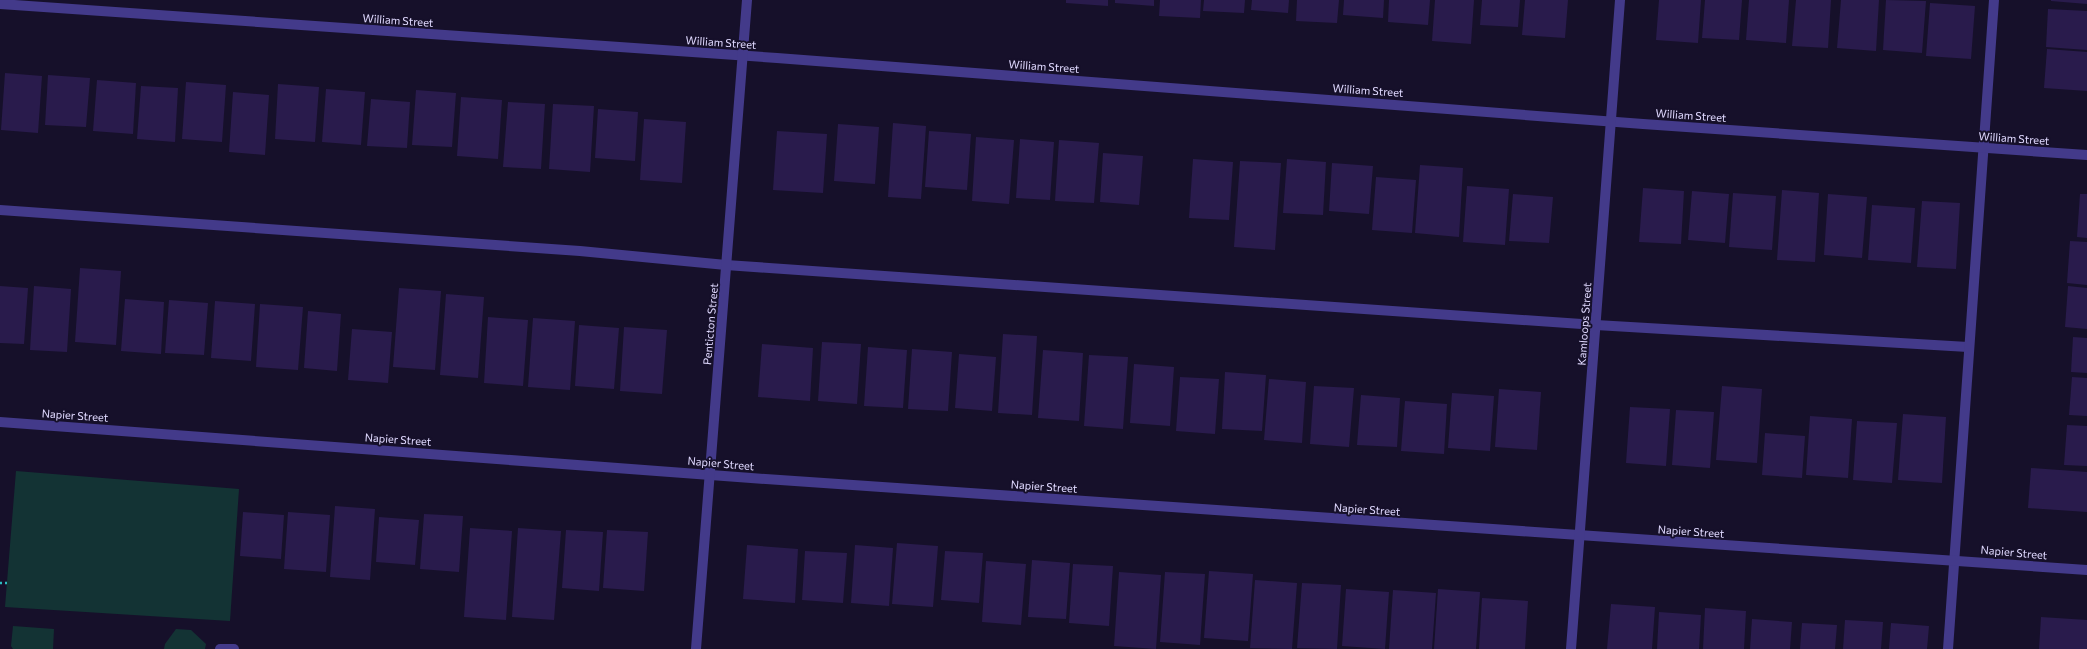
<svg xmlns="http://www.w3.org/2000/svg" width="2087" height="649" font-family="Commissioner,sans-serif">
<rect width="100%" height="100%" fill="#16102a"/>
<!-- green -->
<g fill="#133334">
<polygon points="16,471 239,489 230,621 5,607"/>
<polygon points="13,626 54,629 53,649 13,649 11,646"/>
<polygon points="176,629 191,630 206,644 205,649 164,649 165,644"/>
</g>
<!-- building -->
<g fill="#291b4c">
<polygon points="1066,0 1108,0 1108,6 1066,3"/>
<polygon points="1115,0 1154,0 1154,6 1115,3"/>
<polygon points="1160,0 1201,0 1200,18 1159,16"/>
<polygon points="1204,0 1245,0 1244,13 1203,11"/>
<polygon points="1252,0 1289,0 1288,13 1251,10"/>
<polygon points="1297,0 1339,0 1337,23 1296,21"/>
<polygon points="1344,0 1384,0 1383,18 1343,15"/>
<polygon points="1389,0 1430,0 1428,25 1388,22"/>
<polygon points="1435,0 1474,0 1471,44 1432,41"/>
<polygon points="1482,0 1520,0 1518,27 1480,25"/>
<polygon points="1525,0 1568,0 1565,38 1522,35"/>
<polygon points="1659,0 1701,0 1698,43 1656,40"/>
<polygon points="1705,0 1742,0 1739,40 1702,38"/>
<polygon points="1749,0 1789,0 1786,43 1746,40"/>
<polygon points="1796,0 1831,0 1828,48 1792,46"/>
<polygon points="1841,0 1879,0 1876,51 1837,48"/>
<polygon points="1886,0 1926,1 1922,53 1883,50"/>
<polygon points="2051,0 2087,0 2087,4 2051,1"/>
<polygon points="1930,3 1975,6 1971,59 1926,56"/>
<polygon points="2048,9 2087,11 2087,50 2046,47"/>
<polygon points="2047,49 2087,52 2087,91 2044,88"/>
<polygon points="5,73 42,76 38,133 1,130"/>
<polygon points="48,75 90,78 86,127 45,125"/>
<polygon points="97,80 136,83 133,134 93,131"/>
<polygon points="186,82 226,85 222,142 182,139"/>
<polygon points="278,84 319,87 315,142 275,139"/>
<polygon points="141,86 178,88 175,142 137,139"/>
<polygon points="326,89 365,92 361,145 322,142"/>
<polygon points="416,90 456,93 452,147 412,145"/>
<polygon points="233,92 269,95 265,155 229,152"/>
<polygon points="461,97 502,100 498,159 457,156"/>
<polygon points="371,99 410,102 407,148 367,146"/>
<polygon points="508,102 545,104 541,169 503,167"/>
<polygon points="553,104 594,106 590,172 549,169"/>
<polygon points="598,109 638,112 635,161 595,158"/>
<polygon points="644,119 686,122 682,183 640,180"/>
<polygon points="893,123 926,126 921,199 888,197"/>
<polygon points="838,124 879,127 875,184 834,181"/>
<polygon points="777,131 827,134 823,193 773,190"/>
<polygon points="929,131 971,134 967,190 925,187"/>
<polygon points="976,137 1014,140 1009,204 972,201"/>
<polygon points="1020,139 1054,142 1050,200 1016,198"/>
<polygon points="1059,140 1099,143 1094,203 1055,201"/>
<polygon points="1103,153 1143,156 1139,205 1100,202"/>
<polygon points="1193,159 1233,162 1229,220 1189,218"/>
<polygon points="1287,159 1326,162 1323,215 1283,213"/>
<polygon points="1240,161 1281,163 1275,250 1234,247"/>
<polygon points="1332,163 1373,166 1369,214 1329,211"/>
<polygon points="1420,165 1463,168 1459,237 1415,233"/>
<polygon points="1376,177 1416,180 1412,233 1372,230"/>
<polygon points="1467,186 1509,189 1505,245 1463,242"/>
<polygon points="1643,188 1684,191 1681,244 1639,242"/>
<polygon points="1782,190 1819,193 1815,262 1777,260"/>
<polygon points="1692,191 1729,194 1725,243 1688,240"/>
<polygon points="1733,193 1776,196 1772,250 1729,247"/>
<polygon points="1513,194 1553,197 1549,243 1509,241"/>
<polygon points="1828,194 1867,197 1862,258 1824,255"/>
<polygon points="2080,194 2087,194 2087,238 2077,237"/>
<polygon points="1922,201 1960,203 1956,269 1917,267"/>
<polygon points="1872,205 1915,208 1911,263 1868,260"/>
<polygon points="2070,241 2087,242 2087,285 2067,283"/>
<polygon points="80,268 121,271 116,345 75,342"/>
<polygon points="0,286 28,288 24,344 0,343"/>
<polygon points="34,286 71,289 67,352 30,350"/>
<polygon points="2068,286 2087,288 2087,329 2065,327"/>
<polygon points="399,288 441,291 435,370 393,367"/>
<polygon points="446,294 484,297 478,378 440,375"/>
<polygon points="125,299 164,302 161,354 121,351"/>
<polygon points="169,300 208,303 204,355 165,353"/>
<polygon points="215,301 255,304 251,361 211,358"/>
<polygon points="260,304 303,307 298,370 256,367"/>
<polygon points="308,311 341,314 337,371 304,368"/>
<polygon points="488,317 528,320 523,386 484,383"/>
<polygon points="533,318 575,321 570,390 528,387"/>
<polygon points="579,325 619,328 614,389 575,386"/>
<polygon points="624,327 667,330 662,394 620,391"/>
<polygon points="352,329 392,332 388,383 348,380"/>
<polygon points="1003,334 1037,336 1032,415 998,413"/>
<polygon points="2073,337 2087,338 2087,373 2071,372"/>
<polygon points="822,342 861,344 857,404 818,401"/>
<polygon points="762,344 813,348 810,401 758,397"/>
<polygon points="868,347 907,350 903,408 864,406"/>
<polygon points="912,349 952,352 948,411 908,409"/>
<polygon points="1043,350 1083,353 1079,421 1038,418"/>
<polygon points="959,354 996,357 992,411 955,408"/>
<polygon points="1089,355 1128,357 1123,429 1084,426"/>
<polygon points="1134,364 1174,367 1170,426 1130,423"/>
<polygon points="1225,372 1266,375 1262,431 1222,429"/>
<polygon points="1180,377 1219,379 1215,434 1176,431"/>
<polygon points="2072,377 2087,378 2087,416 2069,415"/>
<polygon points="1269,379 1306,382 1302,443 1264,440"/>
<polygon points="1314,386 1354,388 1349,447 1310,444"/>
<polygon points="1722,386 1762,389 1757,463 1716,460"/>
<polygon points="1499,389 1541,392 1537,450 1495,447"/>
<polygon points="1452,393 1494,396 1490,451 1448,448"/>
<polygon points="1361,395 1400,398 1397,447 1357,445"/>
<polygon points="1405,401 1447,404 1444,454 1401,451"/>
<polygon points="1630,407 1670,409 1666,466 1626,463"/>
<polygon points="1676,410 1714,412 1710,468 1672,465"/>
<polygon points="1903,414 1946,417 1942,483 1898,480"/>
<polygon points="1810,416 1852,419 1848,478 1806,475"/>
<polygon points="1857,421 1897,423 1892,483 1853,480"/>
<polygon points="2067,425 2087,426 2087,466 2064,465"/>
<polygon points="1765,433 1805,436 1802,478 1762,475"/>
<polygon points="2031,468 2087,472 2087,512 2028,508"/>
<polygon points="335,506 375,509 370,580 330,577"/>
<polygon points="243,512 284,515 281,559 240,556"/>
<polygon points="288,512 330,515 326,572 284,569"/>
<polygon points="424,514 463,516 459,572 420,569"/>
<polygon points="379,517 419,520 415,565 376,562"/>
<polygon points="470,528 512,531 506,620 464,617"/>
<polygon points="518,528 561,531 554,620 512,617"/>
<polygon points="566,530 603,532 599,591 562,588"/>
<polygon points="607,530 648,532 644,591 603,588"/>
<polygon points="897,543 938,546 933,607 892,604"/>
<polygon points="747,545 798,549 795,603 743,599"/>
<polygon points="855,545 893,548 889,606 851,603"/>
<polygon points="805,551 847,553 843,603 802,600"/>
<polygon points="945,551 983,553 979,603 941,600"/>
<polygon points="1032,560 1070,563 1066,619 1028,617"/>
<polygon points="986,561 1026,564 1021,625 982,622"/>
<polygon points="1073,564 1113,566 1109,626 1069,623"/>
<polygon points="1209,571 1253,574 1248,641 1204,638"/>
<polygon points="1119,572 1161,575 1156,649 1114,646"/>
<polygon points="1165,572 1205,574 1200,645 1160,642"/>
<polygon points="1255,580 1297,583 1292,649 1250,648"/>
<polygon points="1302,583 1341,585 1337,649 1297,648"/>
<polygon points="1346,589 1389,592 1385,649 1342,646"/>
<polygon points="1438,589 1480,592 1476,649 1434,649"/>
<polygon points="1393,590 1436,593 1432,649 1389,649"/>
<polygon points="1482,598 1528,601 1525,649 1479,649"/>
<polygon points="1611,604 1655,607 1652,649 1607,649"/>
<polygon points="1705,608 1746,611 1744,649 1703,649"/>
<polygon points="1659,612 1701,615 1699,649 1657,649"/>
<polygon points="2041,617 2087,620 2087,649 2039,649"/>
<polygon points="1752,619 1792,622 1790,649 1750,649"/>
<polygon points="1845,620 1883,622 1881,649 1843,649"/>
<polygon points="1802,623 1837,625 1835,649 1800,649"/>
<polygon points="1891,623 1929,626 1927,649 1889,649"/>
</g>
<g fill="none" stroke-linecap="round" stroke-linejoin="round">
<!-- path -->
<polyline stroke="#2dbcbf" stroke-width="2.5" stroke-dasharray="2 3" stroke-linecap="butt" points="0,583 7,583"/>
<!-- lane -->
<g stroke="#433a8a" stroke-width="10">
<polyline points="0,210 580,251 726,265 1596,325 1968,347"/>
<polyline points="220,649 234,649"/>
<polyline points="1948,649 1994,0"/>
</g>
<!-- street -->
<g stroke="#433a8a" stroke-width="10">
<polyline points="0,4 777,58 1643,124 2087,155"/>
<polyline points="0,422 751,478 2087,570"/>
<polyline points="696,649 747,0"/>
<polyline points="1571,649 1620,0"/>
</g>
</g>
<g text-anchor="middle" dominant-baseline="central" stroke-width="4" stroke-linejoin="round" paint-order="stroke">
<!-- street labels -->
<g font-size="11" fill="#e0d9ff" stroke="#16102a">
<text transform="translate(398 20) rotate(4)">William Street</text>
<text transform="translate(721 42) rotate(4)">William Street</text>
<text transform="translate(1044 66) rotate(4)">William Street</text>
<text transform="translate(1368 90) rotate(4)">William Street</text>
<text transform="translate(1691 115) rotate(4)">William Street</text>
<text transform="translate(2014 138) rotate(4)">William Street</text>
<text transform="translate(710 324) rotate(-85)">Penticton Street</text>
<text transform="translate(1584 324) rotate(-86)">Kamloops Street</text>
<text transform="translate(75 415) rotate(4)">Napier Street</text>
<text transform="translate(398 439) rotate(4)">Napier Street</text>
<text transform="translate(721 463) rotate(5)">Napier Street</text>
<text transform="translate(1044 486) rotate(4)">Napier Street</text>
<text transform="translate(1367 509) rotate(4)">Napier Street</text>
<text transform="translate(1691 531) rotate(4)">Napier Street</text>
<text transform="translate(2014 552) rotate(5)">Napier Street</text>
</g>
</g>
</svg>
